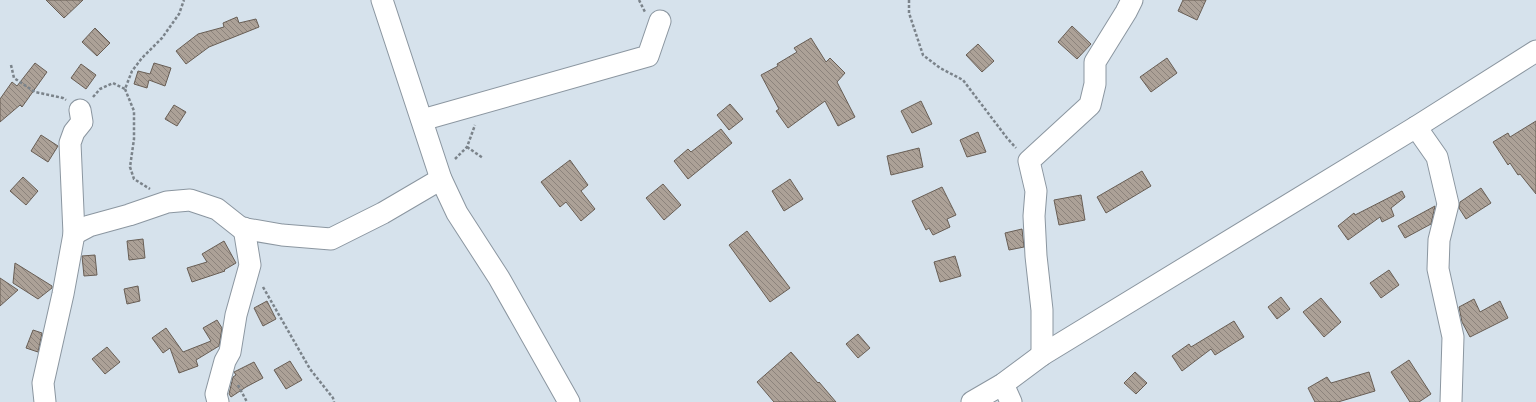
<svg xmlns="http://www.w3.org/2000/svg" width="1536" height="402" font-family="'IBM Plex Serif',serif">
<defs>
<pattern id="building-back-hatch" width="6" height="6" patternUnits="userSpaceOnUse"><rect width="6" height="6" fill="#aca197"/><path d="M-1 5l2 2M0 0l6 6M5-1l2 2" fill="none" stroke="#8c837c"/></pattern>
</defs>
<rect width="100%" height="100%" fill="#d6e2ec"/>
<!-- building -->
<g fill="url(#building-back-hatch)" stroke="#685e55">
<polygon points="46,0 83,0 64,18"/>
<polygon points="1183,0 1206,0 1197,20 1178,11"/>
<polygon points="237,17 239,23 256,19 259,27 209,47 186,64 176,51 198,34 224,27 223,23"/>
<polygon points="1072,26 1091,44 1077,59 1058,42"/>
<polygon points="95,28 110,43 97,56 82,42"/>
<polygon points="811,38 826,62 830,58 845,73 837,82 855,117 838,126 825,101 788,128 776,111 779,109 761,75 778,66 777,64 797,52 794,48"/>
<polygon points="978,44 994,61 982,72 966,55"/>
<polygon points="1167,58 1177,73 1151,92 1140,77"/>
<polygon points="35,63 47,72 22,107 20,105 0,122 0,99 12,82 17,86"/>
<polygon points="154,63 171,68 165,86 149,80 147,88 134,84 138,71 150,74"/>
<polygon points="81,64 96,75 86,89 71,78"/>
<polygon points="921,101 932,124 912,133 901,111"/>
<polygon points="730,104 743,119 729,130 717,115"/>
<polygon points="174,105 186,112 177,126 165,119"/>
<polygon points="1536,121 1536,194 1520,174 1518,175 1510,163 1508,165 1493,142 1508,133 1510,137"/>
<polygon points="721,129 732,143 688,179 674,161 688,149 691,152"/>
<polygon points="978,132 986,152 967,157 960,140"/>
<polygon points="41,135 58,146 48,162 31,151"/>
<polygon points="919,148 923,167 891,175 887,156"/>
<polygon points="570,160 588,185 581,191 595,209 581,221 566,202 560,207 541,182"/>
<polygon points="1142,171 1151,186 1106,213 1097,197"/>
<polygon points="23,177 38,191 26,205 10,191"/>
<polygon points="790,179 803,199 784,211 772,191"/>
<polygon points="663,184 681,205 664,220 646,198"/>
<polygon points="942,187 956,215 947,219 950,227 933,235 929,228 926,230 912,201"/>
<polygon points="1481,188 1491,203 1466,219 1459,208 1460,202"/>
<polygon points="1402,191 1405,197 1391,208 1394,216 1382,222 1380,217 1348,240 1338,226 1354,213 1355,215"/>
<polygon points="1081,195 1085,220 1059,225 1054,200"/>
<polygon points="1435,206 1431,224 1405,238 1398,226"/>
<polygon points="1022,229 1024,247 1009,250 1005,233"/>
<polygon points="747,231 790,288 770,302 729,245"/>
<polygon points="143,239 145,258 129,260 127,241"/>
<polygon points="224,241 236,263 224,270 225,271 192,282 187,268 207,262 202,254"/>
<polygon points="95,255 97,275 84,276 82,256"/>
<polygon points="955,256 961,276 940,282 934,262"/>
<polygon points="15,263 52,286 52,288 38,299 13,283"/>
<polygon points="1389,270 1399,285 1381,298 1370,283"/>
<polygon points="0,278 18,290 0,306"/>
<polygon points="138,286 140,301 127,304 124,289"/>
<polygon points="1281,297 1290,309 1277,319 1268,307"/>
<polygon points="1321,298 1341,322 1324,337 1303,312"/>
<polygon points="1474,299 1480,312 1500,301 1508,318 1470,337 1462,322 1459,307"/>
<polygon points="267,301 276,319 263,326 254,308"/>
<polygon points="217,320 222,328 219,346 196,360 198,366 179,373 170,348 163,353 152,338 166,328 183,352 211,341 203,328"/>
<polygon points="1234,321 1244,337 1215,355 1211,349 1182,371 1172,356 1189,344 1191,347"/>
<polygon points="33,330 42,333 38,352 26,348"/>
<polygon points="858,334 870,348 858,358 846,344"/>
<polygon points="107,347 120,362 105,374 92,359"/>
<polygon points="791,352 818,383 819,382 836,402 774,402 757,382"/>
<polygon points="1409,360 1431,394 1419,402 1410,402 1391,372"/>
<polygon points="290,361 302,380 286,389 274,370"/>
<polygon points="254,362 263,378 246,387 231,397 229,394 233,377 236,375 234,372"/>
<polygon points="1135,372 1147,383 1136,394 1124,383"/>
<polygon points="1369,372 1375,391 1338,402 1315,402 1308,388 1327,377 1331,383"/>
</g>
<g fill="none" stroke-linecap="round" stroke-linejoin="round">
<!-- minor casing -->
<g stroke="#8b96a0" stroke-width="23">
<g id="minor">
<polyline points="382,0 441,179 457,213 499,278 569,402"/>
<polyline points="422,120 648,56 660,21"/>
<polyline points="1416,127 1437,157 1448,204 1439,240 1438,269 1453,337 1451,402"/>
<polyline points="74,234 89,226 129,215 167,202 190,200 217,209 241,228 282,235 331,239 383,213 441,179"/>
<polyline points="1042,355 1042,310 1036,256 1034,216 1036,191 1029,161 1090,105 1095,84 1095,62 1126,12 1132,0"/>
<polyline points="1003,384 1011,402"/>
<polyline points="45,402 43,383 63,294 74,234 70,143 74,132 82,122 80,110"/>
<polyline points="218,402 216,394 225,361 230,352 236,315 250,265 244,228"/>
<polyline points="972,402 1003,384 1042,355 1416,127 1536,51"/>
</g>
</g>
<!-- path -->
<g stroke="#7b838a" stroke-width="2.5" stroke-dasharray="3 2" stroke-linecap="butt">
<polyline points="639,0 645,12"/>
<polyline points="909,0 909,13 923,55 940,68 963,80 1007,138 1016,148"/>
<polyline points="11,65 14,78 35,92 63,98 66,100"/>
<polyline points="125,89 134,111 134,139 130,167 134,179 150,189"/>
<polyline points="93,97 100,89 113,83 125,89 132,71 142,58 162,38 179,14 184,0"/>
<polyline points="467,147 483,158"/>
<polyline points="455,159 467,147 475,125"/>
<polyline points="263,287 310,369 333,398 334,402"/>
<polyline points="238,385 247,402"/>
</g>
<!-- minor -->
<use href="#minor" stroke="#fff" stroke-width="21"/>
</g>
</svg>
